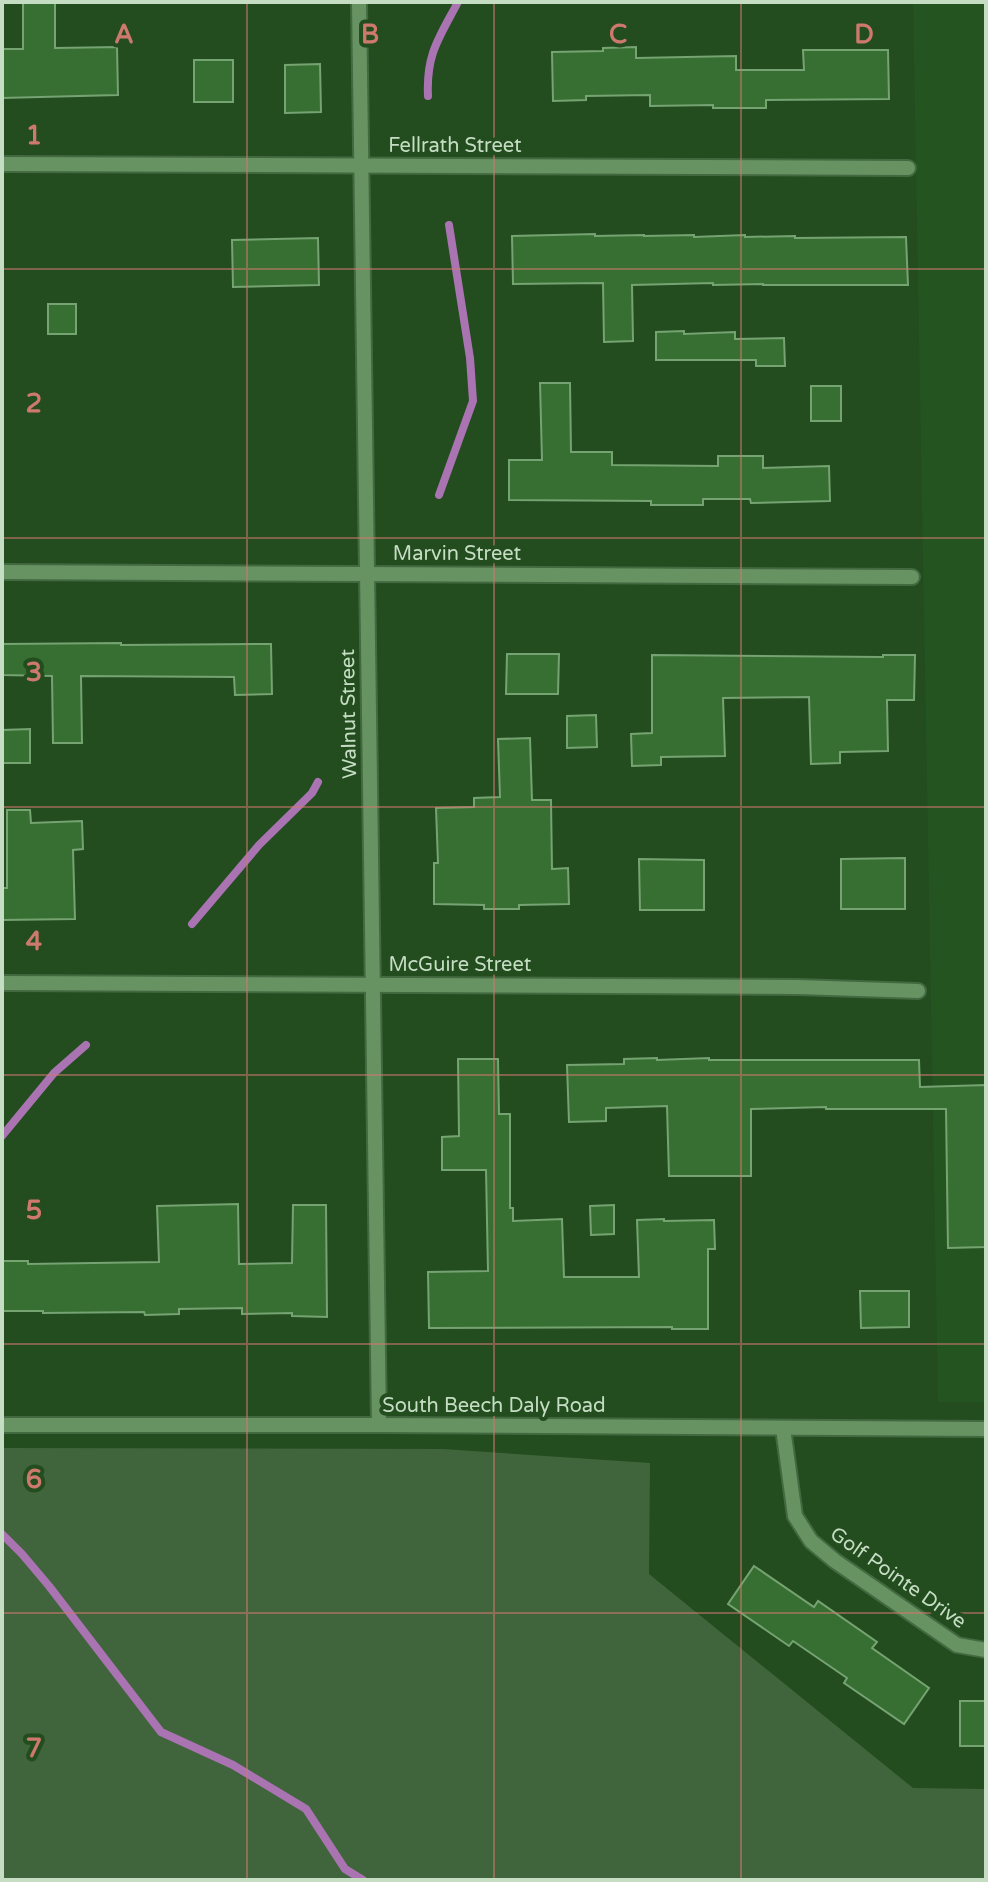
<svg xmlns="http://www.w3.org/2000/svg" width="988" height="1882" font-family="'Varela Round',sans-serif">
<rect width="100%" height="100%" fill="#234c1f"/>
<!-- built -->
<polygon fill="#245420" points="913,2 986,2 986,1402 938,1402"/>
<!-- green -->
<polygon fill="#40653c" points="2,1448 443,1449 650,1463 649,1574 913,1788 986,1789 986,1880 2,1880"/>
<g fill="none" stroke-linecap="round" stroke-linejoin="round">
<!-- stream -->
<g stroke="#aa73b2" stroke-width="8">
<path d="M428,96C426,54 439,38 458,2"/>
<polyline points="439,495 473,401 470,358 449,225"/>
<polyline points="192,924 259,845 312,793 318,782"/>
<polyline points="2,1136 54,1073 86,1045"/>
<polyline points="2,1534 22,1554 49,1586 161,1732 233,1765 306,1809 345,1869 363,1880"/>
</g>
</g>
<!-- building -->
<g fill="#376f32" stroke="#76a372" stroke-width="2">
<polygon points="23,2 55,2 55,48 117,47 118,95 2,98 2,49 23,49"/>
<polygon points="636,47 636,58 736,56 736,70 804,70 803,50 888,50 889,99 766,100 766,108 713,108 713,105 650,106 650,95 586,96 586,100 553,101 552,52 603,51 603,48"/>
<rect x="194" y="60" width="39" height="42"/>
<polygon points="320,64 321,112 285,113 285,65"/>
<polygon points="595,234 595,236 644,235 644,236 694,235 694,237 745,235 745,237 795,236 795,238 906,237 908,285 763,285 763,284 713,285 713,283 632,285 633,341 604,342 603,283 513,284 512,236"/>
<polygon points="318,238 319,285 233,287 232,240"/>
<rect x="48" y="304" width="28" height="30"/>
<polygon points="684,331 684,334 735,332 735,339 784,338 785,366 756,366 756,360 656,360 656,332"/>
<polygon points="540,383 570,383 571,452 612,452 612,465 718,466 718,456 763,456 763,468 829,466 830,501 751,503 750,499 703,499 703,505 651,505 651,501 509,500 509,460 542,460"/>
<rect x="811" y="386" width="30" height="35"/>
<polygon points="121,643 121,645 271,644 272,694 235,695 234,677 81,676 82,743 53,743 52,676 2,675 2,644"/>
<polygon points="507,654 559,654 558,694 506,694"/>
<polygon points="652,655 883,657 883,655 915,655 914,700 887,700 888,751 840,752 840,763 811,764 809,697 723,698 725,756 661,757 661,765 632,766 631,734 652,733"/>
<polygon points="596,715 597,747 567,748 567,716"/>
<polygon points="30,729 30,763 2,763 2,730"/>
<polygon points="530,738 532,800 551,800 552,869 568,868 569,904 519,905 519,909 484,909 484,905 434,904 434,863 438,863 436,808 474,807 474,798 500,797 498,739"/>
<polygon points="7,810 30,810 31,823 82,821 83,849 73,850 75,919 2,920 2,888 7,888"/>
<polygon points="905,858 905,909 841,909 841,859"/>
<polygon points="639,859 704,860 704,910 640,910"/>
<polygon points="657,1058 657,1060 709,1058 709,1060 919,1060 920,1087 986,1085 986,1247 948,1248 946,1109 826,1109 826,1107 751,1109 751,1176 669,1176 667,1106 606,1108 606,1121 569,1122 567,1065 624,1064 624,1059"/>
<polygon points="458,1059 498,1059 499,1114 510,1114 510,1208 513,1208 513,1221 562,1219 564,1277 639,1277 637,1220 664,1219 664,1221 714,1220 715,1249 708,1249 708,1329 672,1329 672,1327 429,1328 428,1272 488,1271 486,1170 442,1170 442,1137 459,1136"/>
<polygon points="238,1204 239,1264 292,1263 293,1205 326,1205 327,1317 292,1316 292,1313 242,1314 242,1308 179,1309 179,1314 145,1315 144,1312 43,1313 43,1311 2,1311 2,1261 28,1261 28,1264 159,1262 157,1206"/>
<polygon points="614,1205 614,1234 591,1235 590,1206"/>
<polygon points="860,1291 909,1291 909,1327 861,1328"/>
<polygon points="754,1566 814,1607 818,1601 877,1642 872,1648 929,1688 904,1724 844,1683 847,1678 793,1641 789,1646 728,1604"/>
<rect x="960" y="1701" width="26" height="45"/>
</g>
<g fill="none" stroke-linecap="round" stroke-linejoin="round">
<!-- minor casing -->
<g stroke="#436941" stroke-width="18">
<g id="minor">
<polyline points="359,2 379,1425"/>
<polyline points="2,164 908,168"/>
<polyline points="2,572 912,577"/>
<polyline points="2,983 798,987 918,991"/>
<polyline points="2,1425 379,1425 986,1429"/>
<polyline points="783,1428 795,1516 811,1541 835,1561 957,1645 986,1650"/>
</g>
</g>
<!-- minor -->
<use href="#minor" stroke="#679362" stroke-width="14"/>
</g>
<!-- grid -->
<path fill="none" stroke="#ce796e" stroke-width="2" stroke-opacity="0.55" d="M247,2V1880M494,2V1880M741,2V1880M2,269H986M2,538H986M2,807H986M2,1075H986M2,1344H986M2,1613H986"/>
<g text-anchor="middle" dominant-baseline="central" stroke-width="8" stroke-linejoin="round" paint-order="stroke">
<!-- street labels -->
<g font-size="20" fill="#c5ddc3" stroke="#234c1f">
<text x="455" y="146">Fellrath Street</text>
<text x="457" y="554">Marvin Street</text>
<text transform="translate(349 714) rotate(-91)">Walnut Street</text>
<text x="460" y="965">McGuire Street</text>
<text x="494" y="1406">South Beech Daly Road</text>
<text transform="translate(898 1578) rotate(35)">Golf Pointe Drive</text>
</g>
</g>
<g font-size="26" text-anchor="middle" font-weight="bold" fill="#ce796e" stroke="#234c1f" stroke-width="8" stroke-linejoin="round" paint-order="stroke">
<text x="124" y="43">A</text>
<text x="370" y="43">B</text>
<text x="618" y="43">C</text>
<text x="864" y="43">D</text>
<text x="34" y="144">1</text>
<text x="34" y="412">2</text>
<text x="34" y="681">3</text>
<text x="34" y="950">4</text>
<text x="34" y="1219">5</text>
<text x="34" y="1488">6</text>
<text x="34" y="1757">7</text>
</g>
<!-- border -->
<rect width="988" height="1882" fill="none" stroke="#c5ddc3" stroke-width="8"/>
</svg>
